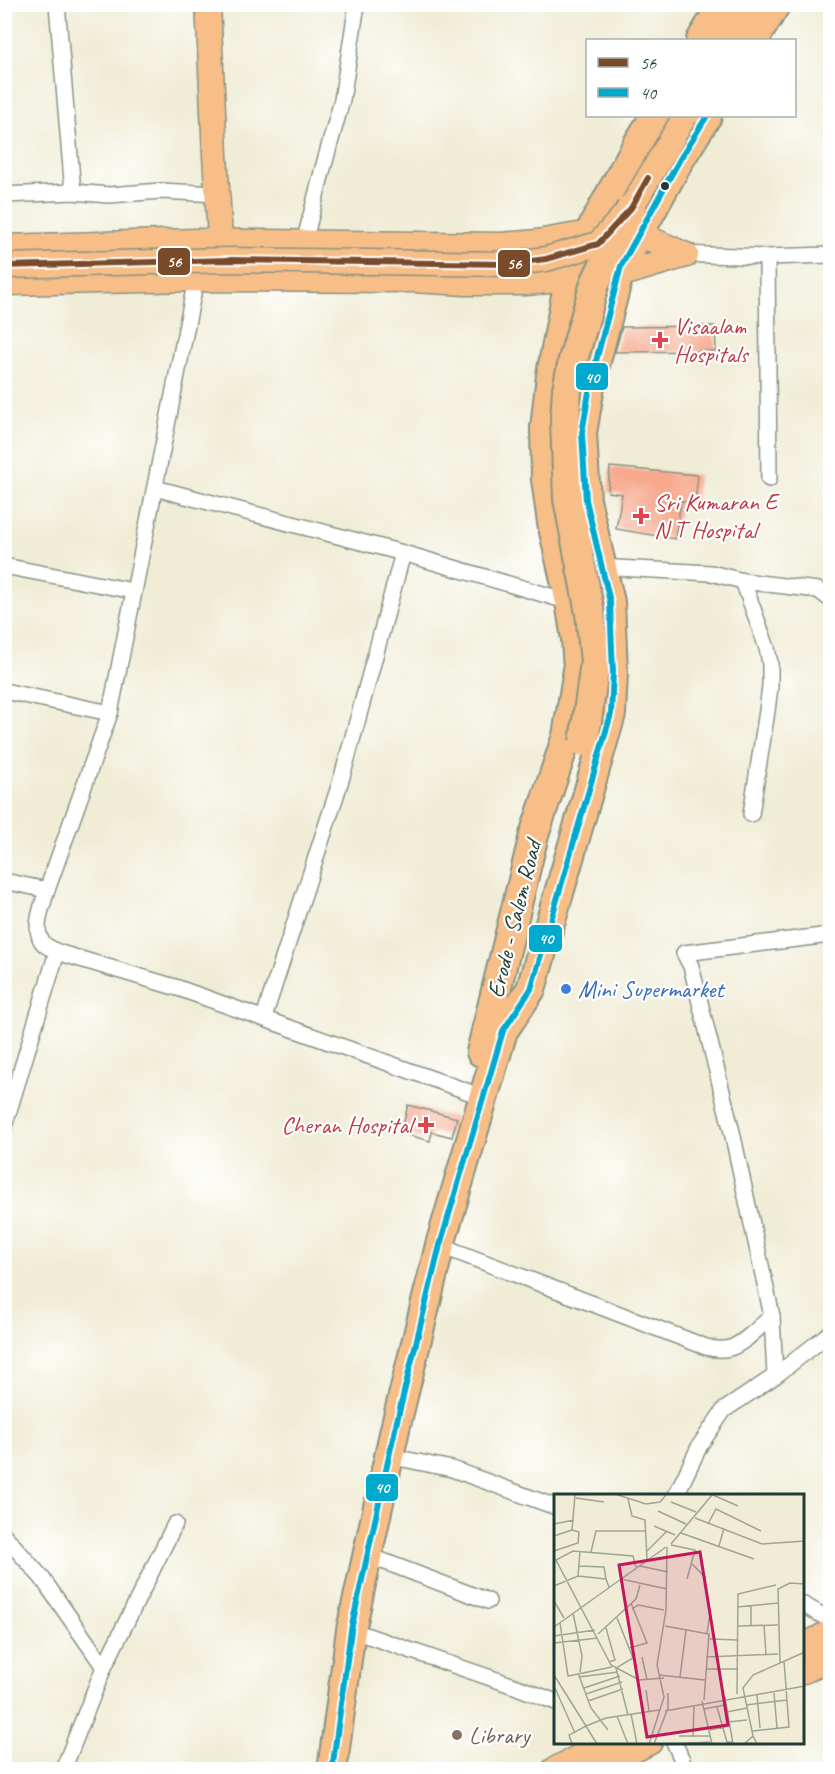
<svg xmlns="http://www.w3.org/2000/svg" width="835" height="1774" font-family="Caveat,sans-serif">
<rect width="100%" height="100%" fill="#fff"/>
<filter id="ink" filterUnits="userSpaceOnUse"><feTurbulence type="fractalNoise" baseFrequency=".0167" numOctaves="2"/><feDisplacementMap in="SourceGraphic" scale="12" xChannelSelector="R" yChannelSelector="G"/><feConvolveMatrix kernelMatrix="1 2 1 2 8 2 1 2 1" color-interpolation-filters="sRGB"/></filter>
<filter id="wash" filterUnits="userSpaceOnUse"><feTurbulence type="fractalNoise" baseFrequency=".008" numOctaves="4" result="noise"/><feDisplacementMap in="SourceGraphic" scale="24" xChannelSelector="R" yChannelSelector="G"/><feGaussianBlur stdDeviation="1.35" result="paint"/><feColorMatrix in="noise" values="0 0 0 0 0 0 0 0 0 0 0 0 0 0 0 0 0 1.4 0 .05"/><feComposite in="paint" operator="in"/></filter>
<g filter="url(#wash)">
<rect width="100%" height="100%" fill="#f0ecd5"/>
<g id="blocks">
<!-- building -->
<g fill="#f7a88d">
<polygon points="715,326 716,351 615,352 622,327"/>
<polygon points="610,467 698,475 695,503 681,501 675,539 616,529 622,494 608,492"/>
<polygon points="408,1105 457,1118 452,1137 432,1132 430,1141 401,1133"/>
</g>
</g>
</g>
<g filter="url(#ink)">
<use href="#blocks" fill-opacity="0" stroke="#889484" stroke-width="1.5"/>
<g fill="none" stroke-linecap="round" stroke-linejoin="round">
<!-- street casing -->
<g stroke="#889484" stroke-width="18">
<g id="street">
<polyline points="57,4 73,192"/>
<polyline points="4,195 73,192 109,195 161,191 217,194"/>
<polyline points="304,243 322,172 342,100 357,4"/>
<polyline points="678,254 767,257 830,255"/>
<polyline points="767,257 769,479"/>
<path d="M196,279L110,713L47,890C43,904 31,931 44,944C47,947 53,949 57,952L178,988L483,1097"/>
<polyline points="155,488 403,553 570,602 574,602"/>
<polyline points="4,566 133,591"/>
<polyline points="598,567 711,573 743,581 818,590 830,599"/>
<polyline points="743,581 767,648 770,663 770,686 767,711 751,814"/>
<polyline points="4,691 110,713"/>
<polyline points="4,881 47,890"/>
<polyline points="264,1017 342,777 403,553"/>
<polyline points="4,1127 57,952"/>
<path d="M436,1244L706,1347C713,1349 722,1350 730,1348C745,1343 759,1327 772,1316"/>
<polyline points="775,1376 772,1316 732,1132 691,966 684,953 830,935"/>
<polyline points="384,1455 452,1469 556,1507"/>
<polyline points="676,1495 700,1445 724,1410 775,1376 830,1333"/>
<polyline points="4,1535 42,1578 104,1667"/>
<polyline points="367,1555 488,1601"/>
<polyline points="804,1605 830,1620"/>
<polyline points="351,1630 517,1687 556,1702"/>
<polyline points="674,1742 682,1760 680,1770"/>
<polyline points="63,1770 104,1667 175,1524"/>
</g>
</g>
<!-- primary casing -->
<g stroke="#889484" stroke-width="27">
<g id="primary">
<polyline points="208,4 215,155 221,256"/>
<polyline points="728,40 749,4"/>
<polyline points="4,247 196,241 501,245 537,242 589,233 639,234 686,255"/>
<polyline points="4,283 196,279 413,280 466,283 525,283 619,275 686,255"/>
<polyline points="804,1646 830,1632"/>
<polyline points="804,1671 830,1658"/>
<polyline points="554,1770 608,1742"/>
<polyline points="597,1770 650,1742"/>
</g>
</g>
<!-- highway casing -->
<g stroke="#889484" stroke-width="32">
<g id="highway">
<polyline points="701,40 723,4"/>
<polyline points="754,40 776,4"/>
<polyline points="481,1052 534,835 567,736 578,670 576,639 570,602 552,523 546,479 545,428 551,375 572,265 637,145 655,116"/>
<polyline points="332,1770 351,1630 395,1429 440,1245 503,1031 531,989 611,714 613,672 610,602 586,500 582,433 591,380 621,266 680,159 707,116"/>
</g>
</g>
<!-- street -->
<use href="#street" stroke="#fff" stroke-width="15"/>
<!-- primary -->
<use href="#primary" stroke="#f7be88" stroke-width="24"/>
<!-- highway -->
<use href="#highway" stroke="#f7be88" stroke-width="28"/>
<!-- primary-bridge casing -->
<g stroke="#889484" stroke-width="27" stroke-linecap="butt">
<polyline id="primary-bridge" points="4,266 229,260 508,264 546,259 598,244 631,208 685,116"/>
</g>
<!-- highway-bridge casing -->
<g stroke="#889484" stroke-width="32" stroke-linecap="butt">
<polyline id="highway-bridge" points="584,742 595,662 590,613 568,499 565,420 567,389 573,360 595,283 631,208"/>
</g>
<!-- primary-bridge -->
<use href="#primary-bridge" stroke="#f7be88" stroke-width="24"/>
<!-- highway-bridge -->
<use href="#highway-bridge" stroke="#f7be88" stroke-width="28"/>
<!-- bus-1 casing -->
<g stroke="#fff" stroke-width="10">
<polyline id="bus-1" points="4,266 229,260 508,264 546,259 598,244 631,208 648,178"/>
</g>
<!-- bus-2 casing -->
<g stroke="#fff" stroke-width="10">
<polyline id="bus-2" points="332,1770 351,1630 395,1429 440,1245 503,1031 531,989 611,714 613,672 610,602 586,500 582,433 591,380 621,266 680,159 707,116"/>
</g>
<!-- bus-1 -->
<use href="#bus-1" stroke="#7a4b2a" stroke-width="6"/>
<!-- bus-2 -->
<use href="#bus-2" stroke="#00a9ce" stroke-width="6"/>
</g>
</g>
<!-- markers -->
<circle fill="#1f3d34" stroke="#fff" stroke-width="2" cx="665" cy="186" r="5"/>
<g fill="#e0444e" stroke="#fff" stroke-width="2">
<path d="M657 331h6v6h6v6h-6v6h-6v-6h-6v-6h6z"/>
<path d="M638 507h6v6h6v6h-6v6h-6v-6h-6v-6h6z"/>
<path d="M423 1116h6v6h6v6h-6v6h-6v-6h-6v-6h6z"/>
</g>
<circle fill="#3f7fe0" stroke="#fff" stroke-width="2" cx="566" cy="989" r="6"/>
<circle fill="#8d6e63" stroke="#fff" stroke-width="2" cx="457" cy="1735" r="6"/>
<g text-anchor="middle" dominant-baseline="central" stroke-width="4.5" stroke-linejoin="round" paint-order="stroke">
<!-- health labels -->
<g font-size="24" fill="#be3a42" stroke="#fff" text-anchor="start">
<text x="674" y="326">Visaalam<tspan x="674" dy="28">Hospitals</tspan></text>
<text x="654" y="502">Sri Kumaran E<tspan x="654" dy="28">N T Hospital</tspan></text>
<text x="412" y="1125" text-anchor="end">Cheran Hospital</text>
</g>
<!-- street labels -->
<g font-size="24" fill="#1f3d34" stroke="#fff">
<text transform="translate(514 919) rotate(-76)">Erode - Salem Road</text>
</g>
<!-- shop labels -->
<g font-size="24" fill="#366cbe" stroke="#fff" text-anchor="start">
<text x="578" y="989">Mini Supermarket</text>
</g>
<!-- education labels -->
<g font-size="24" fill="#785e54" stroke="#fff" text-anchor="start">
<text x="469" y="1735">Library</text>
</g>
</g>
<!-- overview -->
<g transform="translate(554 1494)">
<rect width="250" height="250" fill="#f0ecd5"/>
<path fill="none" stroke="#9ca695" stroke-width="1.5" d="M64,1L92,10L106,8L112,1M159,1L184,12M22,4L50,8M74,5L78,22L91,26L93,65M117,8L142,18M104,17L132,30M141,24L208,50L251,47M0,30L20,26M154,30L162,15L207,37M100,32L121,41M18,36L21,1M127,39L200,65M0,42L18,36M117,50L158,1M117,51L141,56L133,85M165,52L170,34M0,57L24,49L25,38L18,36M37,58L42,37H92M92,58L113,37M138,70L152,84M25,72L50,73L52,85M86,72L114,78M82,73L79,62L19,57L2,66L57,171L85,186L110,184M24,82L26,57M67,85L113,95M0,92L24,82L52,85L55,93M0,107L10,124M183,113L225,109M78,115L84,111L110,116M19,119L28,162L26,178M63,124L79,164L62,174L74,221M6,129L14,182L58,173M210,131L212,161M111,132L155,140L150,206M184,132L224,131M197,132V112M0,133L112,53M52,134L61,166L55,168M153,139L156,120M44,140L82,105L86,91M0,142L41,136M156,145L184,146M0,149L44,144M75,154L93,149L77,109M88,163L93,186M152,163L224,160M226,169L224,95L236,89L251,90M152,175H183M24,179L37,214L54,236M0,181L32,232L52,224L105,216M105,181L151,186M25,183L64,178M126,183L132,136M1,194L21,239M30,194L66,182M92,196L95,217M220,199L223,234M32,200L68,188M183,200L184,100L222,91M203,201L206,234M171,203L179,250M34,207L69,195M148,207L158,250M192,211L233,206M163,213L173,248H179M150,215L171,211M111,217L251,192M173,218L193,214M77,220L83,250M63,222L74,250M174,228L193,226M156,236L175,232M198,237L235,233L230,167M125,242H156M199,242L189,194L199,181L251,158M139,243L140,212M18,250L15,241L32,232L43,250M95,250L110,203L103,171L112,116L113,53M100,250L114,214V199M119,250L156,248M190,250L199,242L203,250"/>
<path fill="#c2185b" fill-opacity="0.15" stroke="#c2185b" stroke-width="3" d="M146,58L174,231L93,243L65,71Z"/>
<rect width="250" height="250" fill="none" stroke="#1f3d34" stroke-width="3"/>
</g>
<g stroke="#fff" stroke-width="2">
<rect x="157" y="247" width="34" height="29" rx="6" fill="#7a4b2a"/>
<rect x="497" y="249" width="34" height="29" rx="6" fill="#7a4b2a"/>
<rect x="575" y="362" width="34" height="29" rx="6" fill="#00a9ce"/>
<rect x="528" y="924" width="35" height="29" rx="6" fill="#00a9ce"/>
<rect x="365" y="1473" width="34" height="29" rx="6" fill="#00a9ce"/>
</g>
<g font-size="16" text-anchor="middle" font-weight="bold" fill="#fff">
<text x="174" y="267">56</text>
<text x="514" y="269">56</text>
<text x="592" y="383">40</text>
<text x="546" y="944">40</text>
<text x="382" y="1493">40</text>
</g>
<!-- margin -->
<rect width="835" height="1774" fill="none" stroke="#fff" stroke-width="24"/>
<!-- legend -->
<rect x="586" y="39" width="210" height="78" fill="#ffffff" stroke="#a5b1ae" stroke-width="1.5"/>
<rect x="598" y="58" width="30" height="9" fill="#7a4b2a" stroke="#a5b1ae" stroke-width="1.5"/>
<text x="640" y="69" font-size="18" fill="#1f3d34">56</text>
<rect x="598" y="88" width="30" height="9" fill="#00a9ce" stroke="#a5b1ae" stroke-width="1.5"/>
<text x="640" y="99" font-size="18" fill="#1f3d34">40</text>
</svg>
